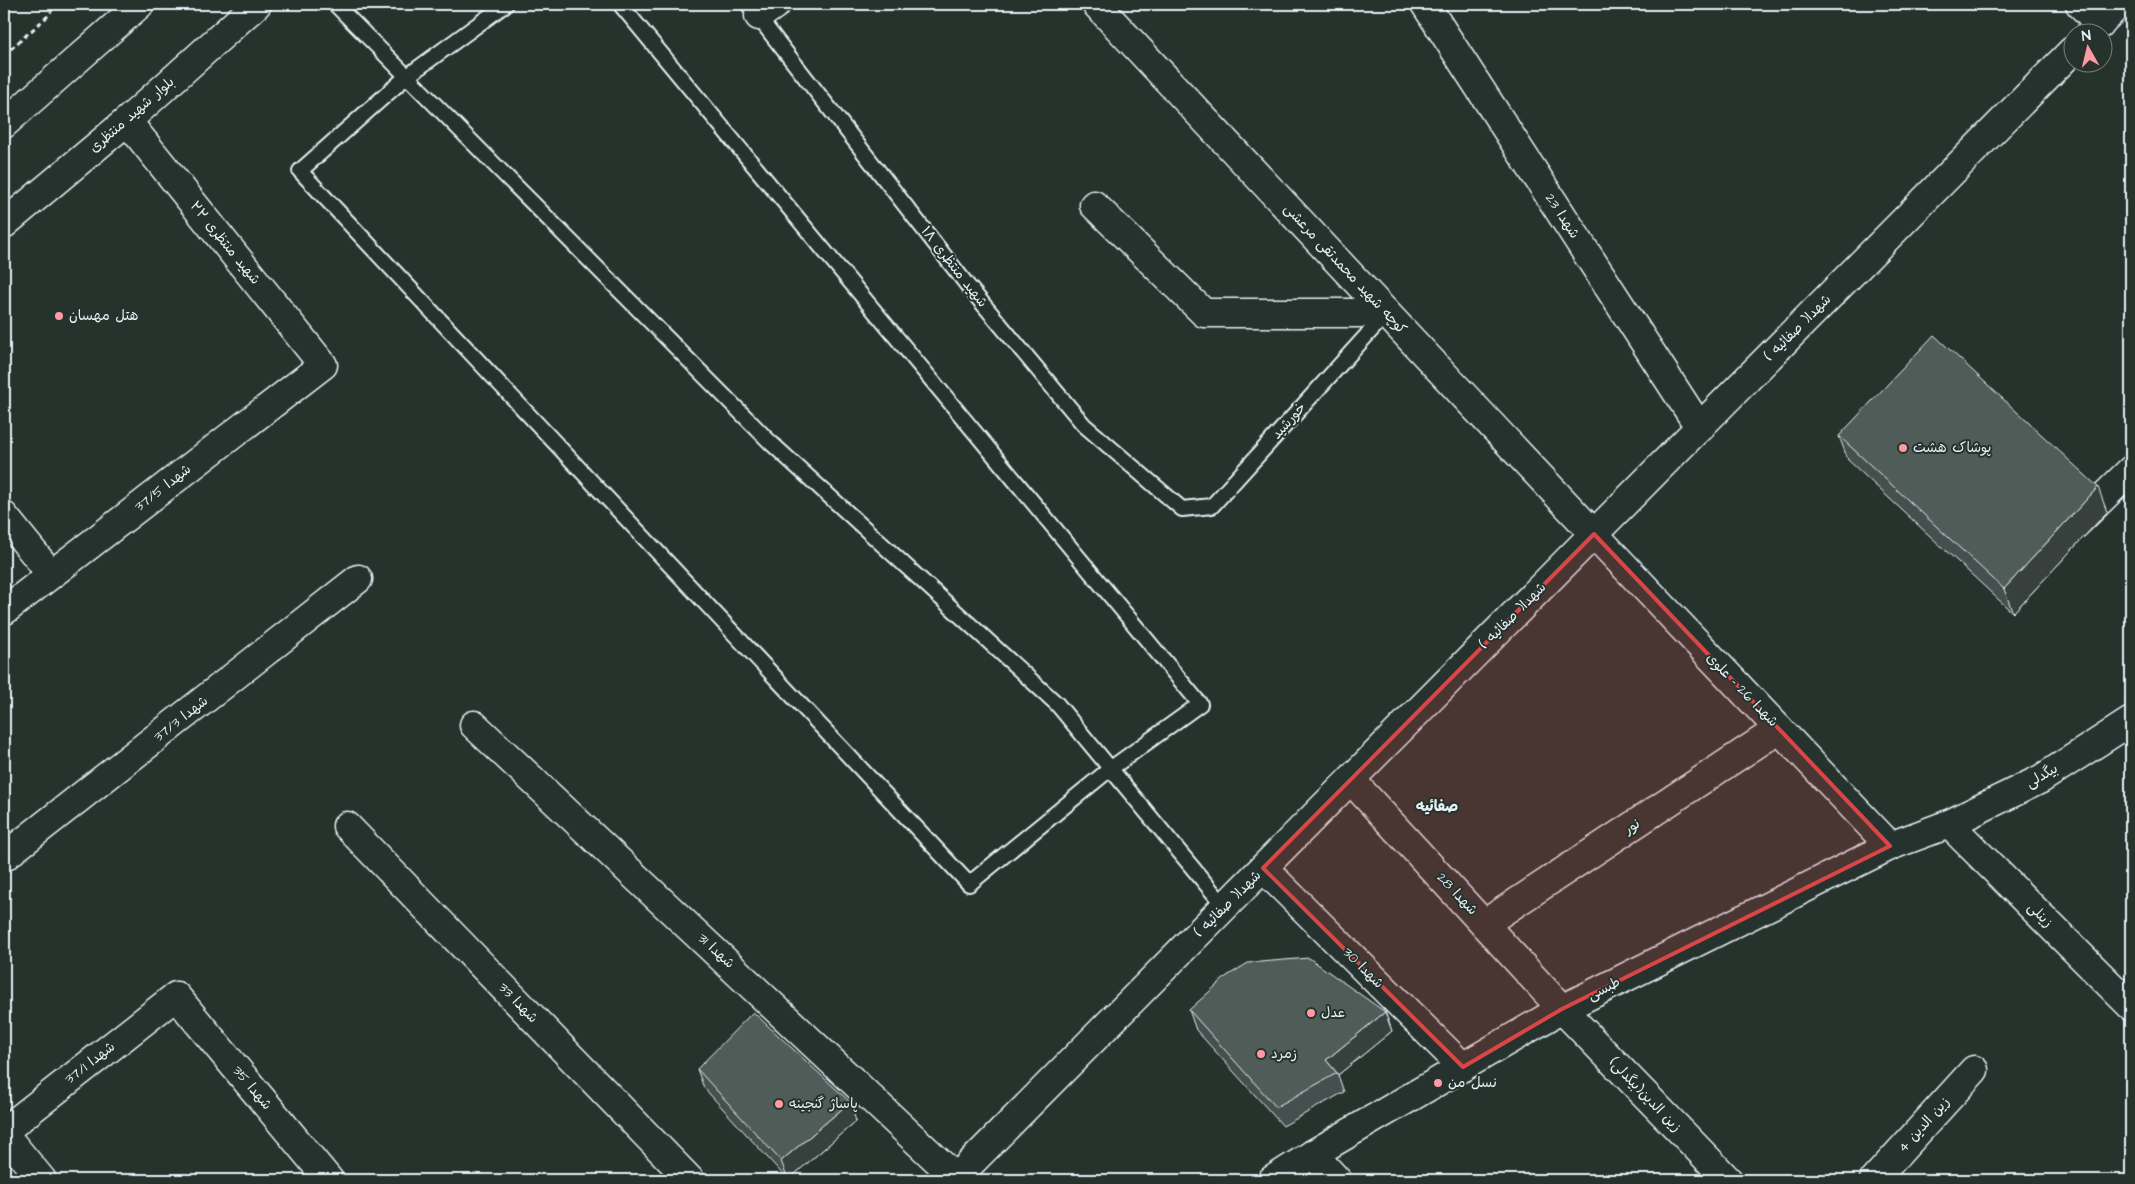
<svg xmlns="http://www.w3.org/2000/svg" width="2135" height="1184" font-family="'Architects Daughter','Playpen Sans Arabic',sans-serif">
<rect width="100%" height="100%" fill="#26332d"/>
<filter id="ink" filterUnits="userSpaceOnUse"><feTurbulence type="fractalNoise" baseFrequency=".02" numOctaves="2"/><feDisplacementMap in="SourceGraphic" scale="10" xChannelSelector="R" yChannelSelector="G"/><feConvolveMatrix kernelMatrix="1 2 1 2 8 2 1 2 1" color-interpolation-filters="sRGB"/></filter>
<g filter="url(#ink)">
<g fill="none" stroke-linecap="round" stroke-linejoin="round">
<!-- service casing -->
<g stroke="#e8f1f8" stroke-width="18">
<g id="service">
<polyline points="335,4 770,442 1057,704 1225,907"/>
<polyline points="506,4 406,77 300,171 969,884 1110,769 1200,704 620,4"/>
<polyline points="748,4 968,286 1084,425 1182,509 1212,506 1386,314"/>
</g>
</g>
<!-- minor casing -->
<g stroke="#e8f1f8" stroke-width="31">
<g id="minor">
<polyline points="1096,4 1594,534 1890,846"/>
<polyline points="1425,4 1700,428"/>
<polyline points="2080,4 2100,24"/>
<polyline points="759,16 776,4"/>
<polyline points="1094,205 1204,313 1386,313"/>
<polyline points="4,516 51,574"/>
<polyline points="2075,525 2131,470"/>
<polyline points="4,611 323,365 127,121"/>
<polyline points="474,725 956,1178"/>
<polyline points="1351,780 1562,1009 1728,1180"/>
<polyline points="1949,824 2131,1006"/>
<polyline points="347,826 690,1180"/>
<polyline points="4,857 358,579"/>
<polyline points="1263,868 1463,1067"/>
<polyline points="1484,924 1779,729"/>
<polyline points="4,1131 176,996 329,1180"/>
<polyline points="4,1134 42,1180"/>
<polyline points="1313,1154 1337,1180"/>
<polyline points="1272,1180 1313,1154 1562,1009 1890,846 1949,824 2041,779 2131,721"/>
<polyline points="1874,1180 1974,1070"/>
</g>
</g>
<!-- secondary casing -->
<g stroke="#e8f1f8" stroke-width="31">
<g id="secondary">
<polyline points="2091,32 2119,4"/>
<polyline points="4,124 140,4"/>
<polyline points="4,224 127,121 257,4"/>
<polyline points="954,1180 2072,51"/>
</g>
</g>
<!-- path -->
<polyline stroke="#e8f1f8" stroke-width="3" stroke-dasharray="5 4" stroke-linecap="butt" points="4,55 49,15 55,4"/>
<!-- service -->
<use href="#service" stroke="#26332d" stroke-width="14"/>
<!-- minor -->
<use href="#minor" stroke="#26332d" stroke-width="28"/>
<!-- secondary -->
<use href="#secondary" stroke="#26332d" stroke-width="28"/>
</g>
<!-- wall -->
<g fill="#454f4d" stroke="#e8f1f8">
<polygon points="1839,436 2107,512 2013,613 1848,460"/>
<polygon points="1189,1010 1385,1012 1392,1031 1338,1075 1344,1092 1283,1126 1196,1030"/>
<polygon points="697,1069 856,1121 788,1180 704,1088"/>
</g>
<!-- shaded-wall -->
<g fill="#38403e" stroke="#e8f1f8">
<polygon points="2098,487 2107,512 2013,613 2004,589"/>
<polygon points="1385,1012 1392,1031 1338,1075 1337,1073 1326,1060"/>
<polygon points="850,1102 856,1121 788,1180 781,1161"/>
</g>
<!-- building -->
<g fill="#505c59" stroke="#e8f1f8">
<polygon points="1934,335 2098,487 2004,589 1839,436"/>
<polygon points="1309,958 1385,1012 1326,1060 1337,1073 1276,1107 1189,1010 1227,976 1248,963"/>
<polygon points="753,1012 850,1102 781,1161 697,1069"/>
</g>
</g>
<!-- marked area -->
<path fill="#d94647" fill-opacity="0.2" stroke="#d94647" stroke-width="4" stroke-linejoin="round" d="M1594,534L1890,846L1562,1009L1463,1067L1263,868Z"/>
<!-- markers -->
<g fill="#ff9aa2" stroke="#26332d" stroke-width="2">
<circle cx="59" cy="316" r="5"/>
<circle cx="1903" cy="448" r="5"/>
<circle cx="1311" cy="1013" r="5"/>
<circle cx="1261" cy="1054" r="5"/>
<circle cx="1438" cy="1083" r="5"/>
<circle cx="779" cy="1104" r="5"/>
</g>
<g text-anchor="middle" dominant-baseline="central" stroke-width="4" stroke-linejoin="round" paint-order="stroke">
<!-- street labels -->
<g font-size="14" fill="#e8f1f8" stroke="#26332d">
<text transform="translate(132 115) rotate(-41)">بلوار شهید منتظری</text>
<text transform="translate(1562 216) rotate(57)">شهدا 23</text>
<text transform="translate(225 243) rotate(51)">شهید منتظری ۲۲</text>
<text transform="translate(954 267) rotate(52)">شهید منتظری ۱۸</text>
<text transform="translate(1345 269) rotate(47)">کوچه شهید محمدتقی مرعشی</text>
<text transform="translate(1798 328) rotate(-45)">شهدا( صفائیه )</text>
<text transform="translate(1289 421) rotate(-48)">خورشید</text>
<text transform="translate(163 488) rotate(-38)">شهدا 37/5</text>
<text transform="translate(1513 616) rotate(-45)">شهدا( صفائیه )</text>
<text transform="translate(1742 690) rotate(46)">شهدا 26 - علوی</text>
<text transform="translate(181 719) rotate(-38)">شهدا 37/3</text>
<text transform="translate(2042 776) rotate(-30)">بیگدلی</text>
<text transform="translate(1632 827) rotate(-34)">نور</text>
<text transform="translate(1457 894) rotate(47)">شهدا 28</text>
<text transform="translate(1228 904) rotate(-45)">شهدا( صفائیه )</text>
<text transform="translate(2040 915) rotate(45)">زینلی</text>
<text transform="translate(716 951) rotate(43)">شهدا 31</text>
<text transform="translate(1363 968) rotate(45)">شهدا 30</text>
<text transform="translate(1604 989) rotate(-27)">طبسی</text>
<text transform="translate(518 1003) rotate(46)">شهدا 33</text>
<text transform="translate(90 1063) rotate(-38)">شهدا 37/1</text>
<text transform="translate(252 1088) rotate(50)">شهدا 35</text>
<text transform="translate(1645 1095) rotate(46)">زین الدین(بیگدلی)</text>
<text transform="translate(1924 1125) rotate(-48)">زین الدین 4</text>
</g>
<!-- poi labels -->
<g font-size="14" fill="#e8f1f8" stroke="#26332d" text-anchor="start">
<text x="69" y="316">هتل مهسان</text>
<text x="1913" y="448">پوشاک هشت</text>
<text x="1321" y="1013">عدل</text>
<text x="1271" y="1054">زمرد</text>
<text x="1448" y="1083">نسل من</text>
<text x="789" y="1104">پاساژ گنجینه</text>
</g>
<!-- neighbourhood labels -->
<g font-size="15" font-weight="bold" fill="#e8f1f8" stroke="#26332d">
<text x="1437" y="806">صفائیه</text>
</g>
</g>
<!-- margin -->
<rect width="2135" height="1184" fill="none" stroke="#26332d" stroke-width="20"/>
<rect x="10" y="10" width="2115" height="1164" fill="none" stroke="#e8f1f8" stroke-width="2" filter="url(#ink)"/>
<!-- north arrow -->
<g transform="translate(2088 48) rotate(352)"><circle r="24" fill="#26332d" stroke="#747f7e"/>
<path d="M0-4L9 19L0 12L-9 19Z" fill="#ff9aa2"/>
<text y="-8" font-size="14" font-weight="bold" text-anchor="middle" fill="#e8f1f8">N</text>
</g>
</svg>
